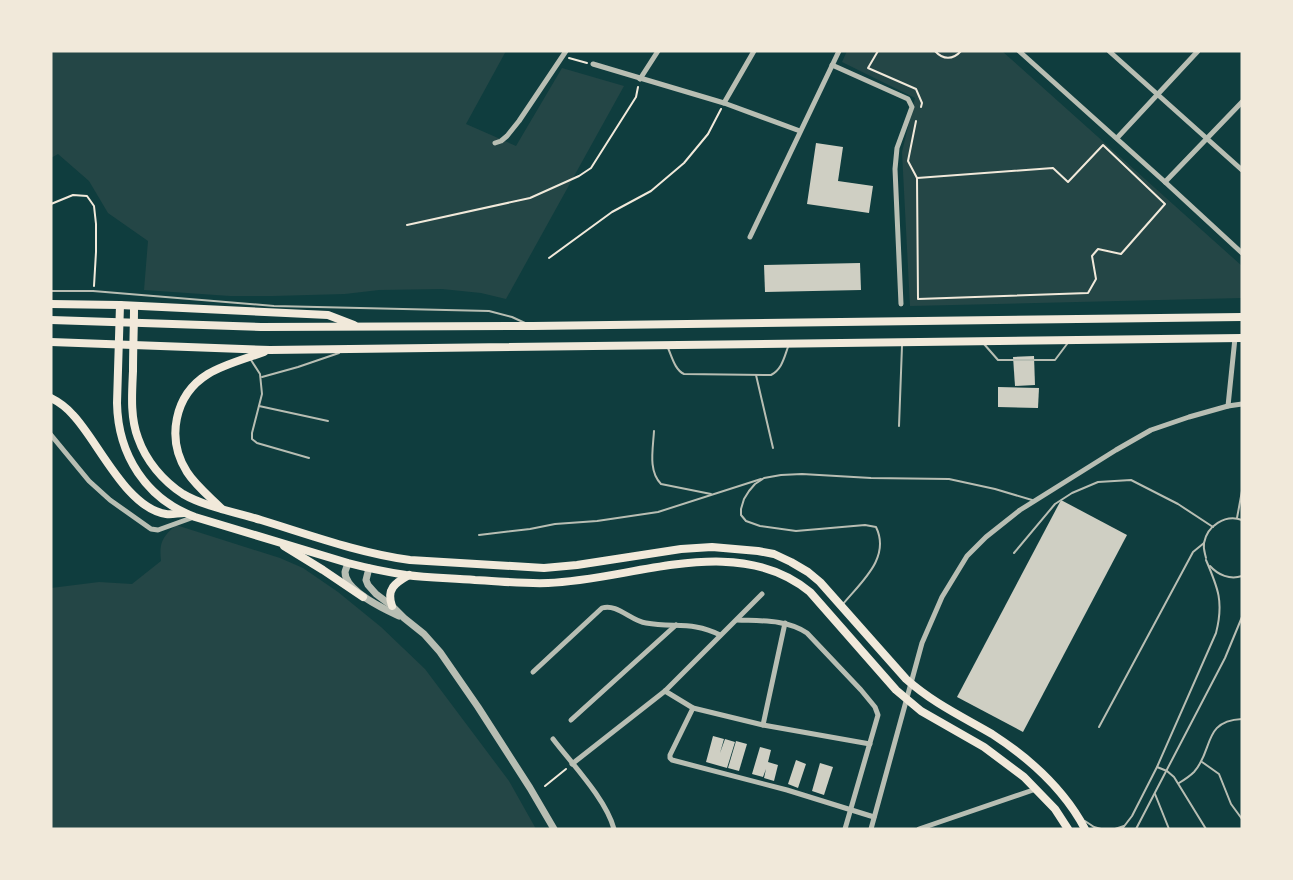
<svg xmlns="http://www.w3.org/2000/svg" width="1293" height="880" font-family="Arial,sans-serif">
<rect width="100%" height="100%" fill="#0f3d3e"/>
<!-- green -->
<g fill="#244646">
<polygon points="51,51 506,51 466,124 516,146 562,68 624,86 506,299 481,293 442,289 379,290 345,294 273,296 230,296 144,290 148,241 108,213 89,181 58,154 51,158"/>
<polygon points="847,51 1002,51 1242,266 1242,298 910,306 902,152 915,98 842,62"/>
<path d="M176,525L280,558L303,568L338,592L381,627L425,669L509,781L536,829H51V588L99,582L132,584L161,561C159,543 162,537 176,525Z"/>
</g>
<!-- building -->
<g fill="#cfcfc3">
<polygon points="816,143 843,147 838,181 873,186 869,213 807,204"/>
<polygon points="860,263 861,290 765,292 764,265"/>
<polygon points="1034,356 1035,385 1015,386 1013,357"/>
<polygon points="998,387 1039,388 1038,408 998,407"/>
<polygon points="1061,500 1127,535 1023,732 957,697"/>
<polygon points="713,736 724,739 720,753 725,739 735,742 727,768 706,762"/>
<polygon points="736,741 747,744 739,771 728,768"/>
<polygon points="760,747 771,750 768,762 778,765 774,781 764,778 766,769 763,777 752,774"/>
<polygon points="796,760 806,764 798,788 788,784"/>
<polygon points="820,763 833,767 824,795 812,791"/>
</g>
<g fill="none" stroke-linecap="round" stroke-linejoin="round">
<!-- path -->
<g stroke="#f1e9da" stroke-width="2">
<polyline points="878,51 868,68 916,89 922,103 921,107"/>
<path d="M935,51C943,60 953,60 961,51"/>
<polyline points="569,58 587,63"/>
<polyline points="916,121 908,161 917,178"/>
<polygon points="1103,145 1165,204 1121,254 1098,249 1092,256 1096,279 1088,293 918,299 917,178 1053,168 1068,182"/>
<polyline points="51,204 73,195 87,196 94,206 96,224 96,252 94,286"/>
<polyline points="407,225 530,198 579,176 591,168 636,97 638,87"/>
<polyline points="549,258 612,212 651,191 684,163 708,134 721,109"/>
<polyline points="545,786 566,769"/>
</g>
<!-- service -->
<g stroke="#b8beb3" stroke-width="2">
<polyline points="51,291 93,291 274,306 489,311 512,317 525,323"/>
<polyline points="984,344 998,360 1055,360 1067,344"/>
<path d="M668,348C672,357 675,370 684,374L771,375C782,369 784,358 788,347"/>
<polyline points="251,360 260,374 262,394 252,433 252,439 257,443 309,458"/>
<polyline points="756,375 773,448"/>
<polyline points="262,377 298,367 339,353"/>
<polyline points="259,406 328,421"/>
<polyline points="899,426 902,346"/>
<path d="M654,431C653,449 648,471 661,484L711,494"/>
<polyline points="1237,518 1242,491"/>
<polyline points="479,535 530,529 555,524 597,521 658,512 761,479"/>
<polyline points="1014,553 1055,504 1072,493 1098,482 1131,480 1178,504 1213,527"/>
<path d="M1206,558C1205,553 1203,549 1204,543C1207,526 1225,514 1242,520"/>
<path d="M1210,566C1218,575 1230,580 1242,576"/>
<path d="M843,604C861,582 891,558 876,527L865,525L796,531L760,526L746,521L741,515V509L744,499L749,491L755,484L764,478L781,475L802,474L871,478L949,479L995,489L1032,500"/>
<polyline points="1099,727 1193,552 1204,543"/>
<polyline points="1202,762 1219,774 1231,804 1242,819"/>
<polyline points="1157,767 1167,771 1174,777 1206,829"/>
<path d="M1179,783C1184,780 1190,776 1194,772C1214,750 1202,721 1242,719"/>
<polyline points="1155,794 1169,829"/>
<polyline points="1085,821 1094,827 1101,829"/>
<polyline points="1115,829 1124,826"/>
<path d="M1122,829L1132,816L1157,767L1216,633C1224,602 1218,588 1206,560"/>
<polyline points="1136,829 1225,658 1242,617"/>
</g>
<!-- minor -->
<g stroke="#b8beb3" stroke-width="5">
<polyline points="1019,51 1165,182 1242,253"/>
<polyline points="1109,51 1242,170"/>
<polyline points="593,64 724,103 800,131"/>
<polyline points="832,65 908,99 912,107 897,148 895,169 901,304"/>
<polyline points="640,79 658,51"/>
<polyline points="724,103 754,51"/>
<polyline points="1117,138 1198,51"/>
<polyline points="495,143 501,141 507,136 519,121 566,51"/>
<polyline points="1165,182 1242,102"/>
<polyline points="750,237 839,51"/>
<polyline points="1228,406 1235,338"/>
<polyline points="51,435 89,481 110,500 151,529 158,530 194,517"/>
<path d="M737,620C760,621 787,619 807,633L861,690L875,707L878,715L845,829"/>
<path d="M533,672L602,608C617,603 631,621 646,623C674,628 693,621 720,635"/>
<polyline points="665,691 693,708 763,725 870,744"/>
<polyline points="693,708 670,755 670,758 672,760 787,790 874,817"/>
<polyline points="571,720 676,625"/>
<polyline points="763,725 785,623"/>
<path d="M553,739C572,764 606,799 614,829"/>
<polyline points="572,764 665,691 762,594"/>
<polyline points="871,829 922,643 942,597 967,556 986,537 1020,510 1116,450 1151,430 1189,417 1228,406 1242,404"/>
<polyline points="919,829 1036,789"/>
</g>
<!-- tertiary -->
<g stroke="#b8beb3" stroke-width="7">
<path d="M348,563C348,564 345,571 345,572C345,591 384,609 399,616"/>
<polyline points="369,568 366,580 368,585 376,594 392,606 404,618 424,634 440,652 478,707 530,788 554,829"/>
</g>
<!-- secondary -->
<g stroke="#f1e9da" stroke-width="8">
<path d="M120,305L117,403C118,455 146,499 195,517L348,563C367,568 387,572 406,575C429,578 452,578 475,580C499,581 524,584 548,583C633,580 736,531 810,592L896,690L921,711L984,747L1024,777L1055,809L1068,829"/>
<path d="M134,307C134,328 133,349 133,371C132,393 130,417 138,438C146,461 163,481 183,494C203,506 238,513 261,520C310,535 359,553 410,560L544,568L577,565L681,549L712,547L758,551L774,554L791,562L808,572L820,582L906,679C933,703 961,716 992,734C1029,758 1064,789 1085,829"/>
<polyline points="284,546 323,570 363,597"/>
<path d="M392,606C386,589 395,583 409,575"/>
</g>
<!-- primary -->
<g stroke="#f1e9da" stroke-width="8">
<polyline points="51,304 120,305 328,315 354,325"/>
<polyline points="51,320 261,327 533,326 1242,317"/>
<polyline points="51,342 270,350 1242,338"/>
<path d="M51,398C59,402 67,408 73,415C98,441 126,508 166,514C172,515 178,513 184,513"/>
<path d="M222,509C210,497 196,486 187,472C166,439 174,395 208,374C225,364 245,359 264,352"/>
</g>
</g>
<!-- border -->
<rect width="1293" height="880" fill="none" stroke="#f1e9da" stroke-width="105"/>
</svg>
